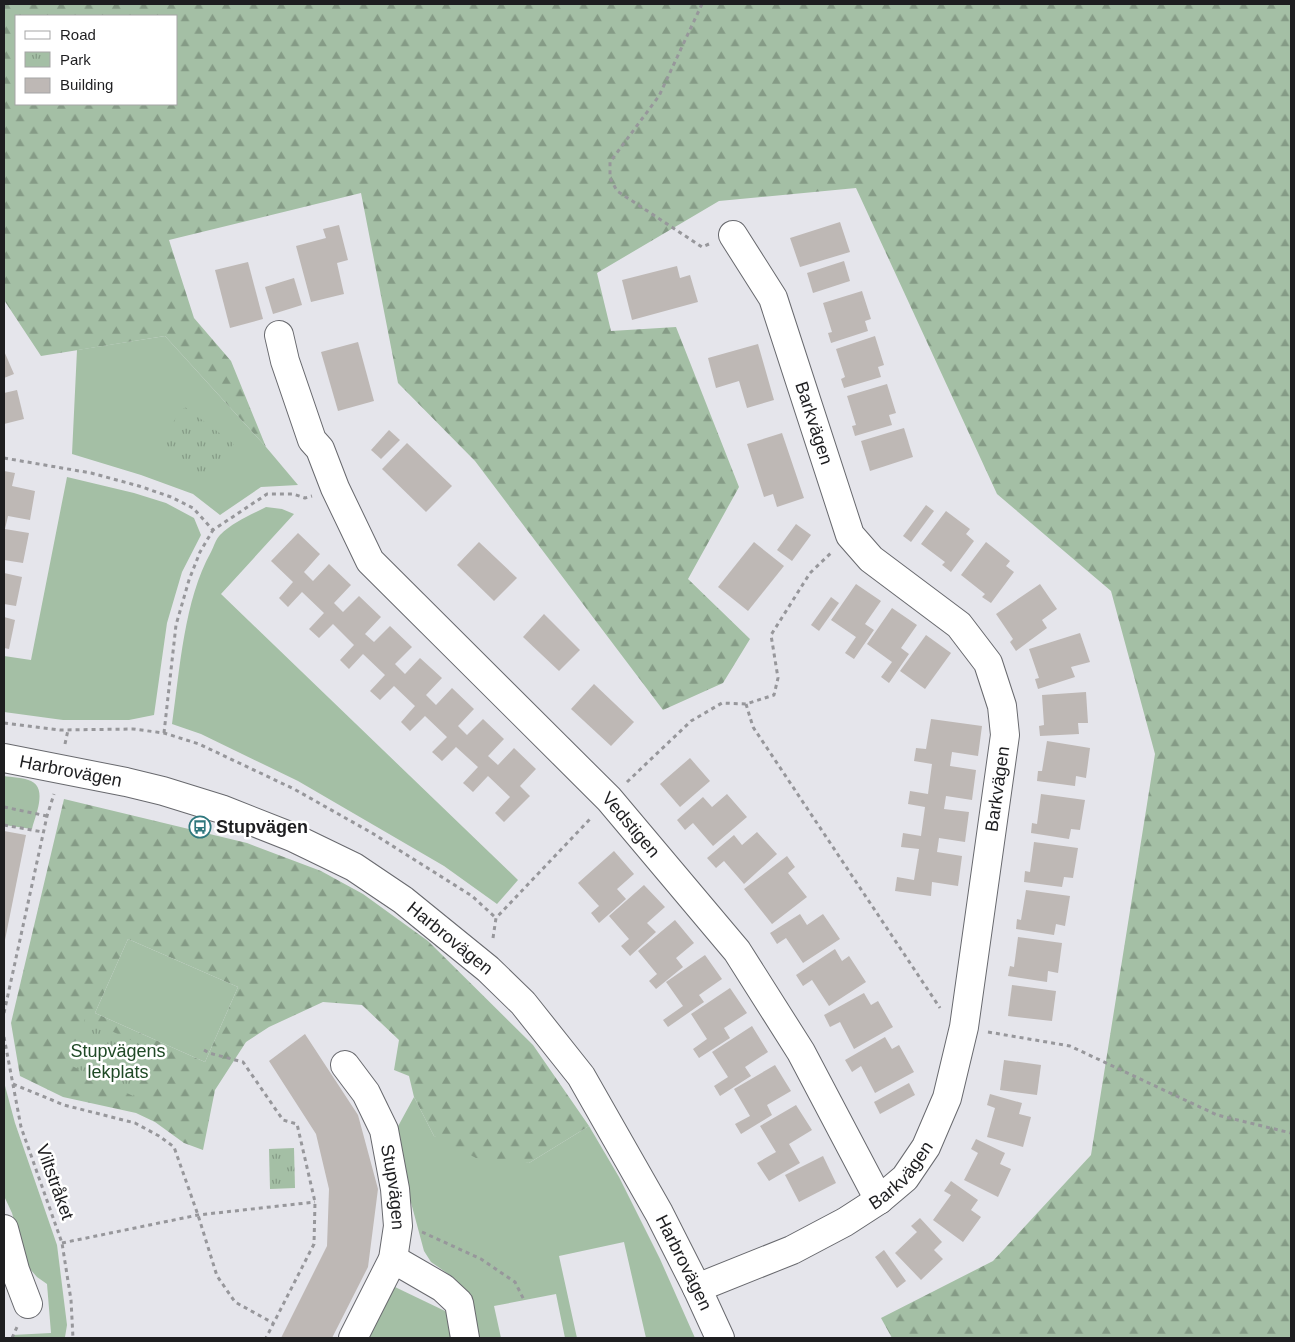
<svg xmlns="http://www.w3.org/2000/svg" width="1295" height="1342" font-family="Helvetica,sans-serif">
<defs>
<pattern id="forest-firs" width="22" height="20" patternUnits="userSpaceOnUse" patternTransform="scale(1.25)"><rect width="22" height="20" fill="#a4bfa5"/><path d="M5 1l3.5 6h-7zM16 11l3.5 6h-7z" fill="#859b86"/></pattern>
<pattern id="park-tufts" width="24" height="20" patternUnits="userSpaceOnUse" patternTransform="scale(1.25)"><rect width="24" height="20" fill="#a4bfa5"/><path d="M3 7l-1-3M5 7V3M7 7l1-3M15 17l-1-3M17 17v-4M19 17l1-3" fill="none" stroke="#859b86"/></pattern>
</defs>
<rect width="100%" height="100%" fill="#e5e5eb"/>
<!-- grass -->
<g fill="#a4bfa5">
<polygon points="165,336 266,447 298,485 261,487 220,515 193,494 141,475 72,454 77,350"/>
<polygon points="67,477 134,493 166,503 194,518 201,535 182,572 167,623 154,715 129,720 63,720 4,712 4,656 31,660"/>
<path d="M266,507L282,509L294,514L221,594L518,880L497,904L444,866L298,781L201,734L172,724C180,669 184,600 211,552C214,546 216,539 220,535C233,522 251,515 266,507Z"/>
<path d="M4,776C11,777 25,778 31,781C48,789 35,816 32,829L4,825Z"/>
<polygon points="128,939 238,987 205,1062 95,1013"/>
<polygon points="4,1082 15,1123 57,1245 67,1325 65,1337 64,1338 12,1338 12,1335 51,1333 47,1284 37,1277 30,1269 24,1259 12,1213 4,1196"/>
<polygon points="414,1097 434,1136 529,1163 589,1126 619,1177 660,1259 695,1338 646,1338 624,1242 559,1256 577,1338 565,1338 556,1294 494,1306 501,1338 476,1338 468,1294 454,1278 431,1262 424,1251 395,1143 396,1130"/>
<polygon points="395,1287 445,1311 454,1320 457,1338 368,1338"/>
</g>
<!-- forest -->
<g fill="url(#forest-firs)" fill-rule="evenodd">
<path d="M4,4H1291V1338H892L881,1318L993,1261L1091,1155L1155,754L1111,591L997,494L856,188L719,201L597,273L611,331L676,327L739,487L688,579L750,639L723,683L663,710L475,461L398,383L361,193L169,240L194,318L231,361L266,447L165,336L41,356L4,300ZM16,16H176V104H16Z"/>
<path d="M64,799L247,843L321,871L363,894L428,941L533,1045L589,1126L529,1163L476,1158L434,1136L414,1097L409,1076L394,1070L399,1040L362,1005L323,1002L269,1027L246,1042L215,1090L203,1150L184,1143L155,1122L136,1113L63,1097L20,1076L11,1023ZM128,939L238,987L205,1062L95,1013Z"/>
</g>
<!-- park -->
<g fill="url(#park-tufts)">
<polygon points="185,407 234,444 203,484 154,446"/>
<polygon points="85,1019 155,1051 133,1096 68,1064"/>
<polygon points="294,1148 295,1188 270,1189 269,1149"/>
</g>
<!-- building -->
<g fill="#beb8b5">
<polygon points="840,222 850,252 800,267 790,238"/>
<polygon points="339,225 348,260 337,263 344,294 311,302 296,246 326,238 323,229"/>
<polygon points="844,261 850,281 813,293 807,273"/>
<polygon points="248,262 263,319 230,328 215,270"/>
<polygon points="677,266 680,278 690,275 698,302 632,320 622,280"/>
<polygon points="294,278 302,305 273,314 265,287"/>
<polygon points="862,291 871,319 865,321 868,331 831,343 828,333 832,332 823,303"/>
<polygon points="875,336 884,365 878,367 881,377 844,388 841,379 845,377 836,349"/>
<polygon points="358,342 374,401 338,411 321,352"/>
<polygon points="758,344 774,400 747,408 739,381 716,388 708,358"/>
<polygon points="4,351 14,374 4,378"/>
<polygon points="887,384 896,413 889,415 892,425 855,436 852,426 856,425 847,396"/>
<polygon points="17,390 24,419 4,424 4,393"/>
<polygon points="904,428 913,457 870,471 861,441"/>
<polygon points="389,430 400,440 381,459 371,450"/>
<polygon points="782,433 804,498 777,507 773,494 764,497 747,444"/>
<polygon points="407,443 452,486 426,512 382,469"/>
<polygon points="4,471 15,473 12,486 35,491 30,520 8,516 5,529 29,533 23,563 4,560"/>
<polygon points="926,505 934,511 911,542 903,536"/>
<polygon points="946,511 970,529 966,534 974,541 951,572 942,565 945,562 921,544"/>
<polygon points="796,524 811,535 792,561 777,550"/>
<polygon points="298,533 320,554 304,572 313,581 329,564 351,585 334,603 343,612 359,596 381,617 365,634 374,642 390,626 412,647 395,664 405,674 420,658 442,678 426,695 436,705 452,688 474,709 458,726 467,735 483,719 504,739 488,756 498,765 514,748 536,769 520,786 530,796 504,822 495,813 510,797 488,776 473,792 463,783 478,767 456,747 442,761 432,752 447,737 425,716 410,731 401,722 415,706 394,686 380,700 370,691 385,675 363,654 349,669 340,660 354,645 333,624 319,638 309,629 324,613 302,592 288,607 279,598 293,582 271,561"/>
<polygon points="479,542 517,578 494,601 457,565"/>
<polygon points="754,542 784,566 748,611 718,587"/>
<polygon points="986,542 1010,561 1006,566 1014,572 991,603 982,597 985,594 961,575"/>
<polygon points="4,573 22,577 16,606 4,604"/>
<polygon points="856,584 881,601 865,624 874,630 854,659 845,653 856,637 831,620"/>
<polygon points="1040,584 1057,609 1042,620 1047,628 1016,651 1010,642 1013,639 996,614"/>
<polygon points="831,597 839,603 819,631 811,625"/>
<polygon points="892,608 917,625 901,648 909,654 889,683 881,677 892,662 867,644"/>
<polygon points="544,614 580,650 559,671 523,637"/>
<polygon points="4,617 15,620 9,649 4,648"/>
<polygon points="1080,633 1090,662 1071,667 1075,677 1038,689 1035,679 1039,678 1029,649"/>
<polygon points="926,635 951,653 925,689 900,671"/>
<polygon points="594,684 634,722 611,746 571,709"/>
<polygon points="1086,692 1088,723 1078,723 1079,734 1040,736 1039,726 1044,725 1042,695"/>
<polygon points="931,719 982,726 978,756 952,752 950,766 976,770 972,800 946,796 944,809 969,812 965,842 939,838 937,852 962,856 958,886 932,882 931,896 895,891 897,877 914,880 919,849 901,847 903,833 921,836 925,807 908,804 910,791 928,794 932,764 914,761 916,748 926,749"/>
<polygon points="1047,741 1090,748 1086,778 1076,776 1075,786 1037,781 1038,771 1042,771"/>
<polygon points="690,758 710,781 680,807 660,784"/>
<polygon points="727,794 747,817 713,846 693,823 685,830 677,820 703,797 712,807"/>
<polygon points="1041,794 1085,800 1080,830 1071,829 1069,839 1031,833 1032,823 1037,824"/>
<polygon points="4,831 26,835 5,940 4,940"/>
<polygon points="757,832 777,854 744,884 724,861 716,868 707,858 734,835 742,845"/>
<polygon points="1034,842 1078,848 1073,878 1064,877 1062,887 1024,882 1025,871 1030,872"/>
<polygon points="614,851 634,874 617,889 626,899 599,923 591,913 599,906 578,883"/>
<polygon points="787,856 795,867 788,873 807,897 772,924 744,889"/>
<polygon points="644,885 665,907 647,923 656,932 630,956 621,946 629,939 609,916"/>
<polygon points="1026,890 1070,896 1065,926 1056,924 1054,935 1016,929 1017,919 1021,920"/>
<polygon points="800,914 807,925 823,914 840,939 803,963 786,938 777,944 770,933"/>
<polygon points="675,920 694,943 676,958 683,967 656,989 649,981 657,974 638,951"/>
<polygon points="1018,937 1062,943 1058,973 1048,971 1047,982 1008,976 1010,966 1014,967"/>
<polygon points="835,949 842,961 849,956 866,982 829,1006 812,980 803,986 796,975"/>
<polygon points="705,955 722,979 699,995 704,1002 668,1027 663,1020 683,1006 666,982"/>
<polygon points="1012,985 1056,991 1052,1021 1008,1016"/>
<polygon points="730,988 747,1013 724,1028 730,1038 699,1058 693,1049 707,1039 691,1014"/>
<polygon points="864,993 871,1005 878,1001 893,1027 854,1049 840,1022 830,1027 824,1015"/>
<polygon points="752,1026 768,1052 745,1067 751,1076 720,1096 714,1086 728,1077 712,1052"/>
<polygon points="305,1034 358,1115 378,1189 368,1267 332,1338 281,1338 327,1246 329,1189 316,1134 269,1061"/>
<polygon points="885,1037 892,1049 899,1045 914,1072 875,1093 861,1066 852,1072 845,1060"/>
<polygon points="1004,1060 1041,1065 1037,1095 1000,1090"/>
<polygon points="775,1065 791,1091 767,1105 772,1115 741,1134 735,1124 750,1116 734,1089"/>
<polygon points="909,1083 915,1095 880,1114 874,1102"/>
<polygon points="990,1094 1022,1103 1019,1114 1031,1117 1023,1147 987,1137 995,1108 987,1105"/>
<polygon points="796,1105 812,1130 789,1144 800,1163 769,1181 757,1163 776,1152 760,1126"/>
<polygon points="976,1139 1005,1153 1000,1164 1011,1169 998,1197 964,1180 978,1153 971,1149"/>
<polygon points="823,1156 836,1183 799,1202 785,1175"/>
<polygon points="951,1181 978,1200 971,1210 981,1217 963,1242 933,1220 951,1195 944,1191"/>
<polygon points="920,1218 942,1242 934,1250 943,1259 921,1280 895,1253 917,1232 911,1226"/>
<polygon points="884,1250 906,1281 897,1288 875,1257"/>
</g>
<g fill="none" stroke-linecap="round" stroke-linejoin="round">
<!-- minor casing -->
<g stroke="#68696e" stroke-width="30">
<g id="minor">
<path id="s1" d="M279,335L285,361L312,440L320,449L335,488L370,561L609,799L737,951L801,1052L879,1200"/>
<path id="s2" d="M4,758L126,782L163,791L221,809L292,837L354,867L403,900L488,969L523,1003L581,1076L659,1213L697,1288L720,1338"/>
<path id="s3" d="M345,1065L366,1093L384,1130L395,1189L398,1226L393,1259L353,1338"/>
<polyline points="4,1229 15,1270 28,1304"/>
<polyline points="393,1259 443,1288 459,1303 465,1338"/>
<path id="s4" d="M697,1288L792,1250L845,1222L879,1200L905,1178L926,1147L947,1098L964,1027L1005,735L1002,706L988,663L959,625L871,559L850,535L773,298L733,235"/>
</g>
</g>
<!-- path -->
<g stroke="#97979b" stroke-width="3" stroke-dasharray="4 4" stroke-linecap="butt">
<polyline points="702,4 659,96 610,162 610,178 617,191 702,247 709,244"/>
<polyline points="4,458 91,473 139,486 171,497 193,508 213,530 267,494 293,494 305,498 312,496"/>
<polyline points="746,704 753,727 940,1008"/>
<polyline points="4,723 60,730 133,729 164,733 199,744 294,789 372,833 472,896 496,918"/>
<polyline points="164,733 176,625 189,580 200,552 213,530"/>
<polyline points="65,744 68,730"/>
<polyline points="627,782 691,721 722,703 746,704 774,695 778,678 771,635 810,573 832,552"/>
<polyline points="4,807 47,816"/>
<polyline points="4,825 43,832"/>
<polyline points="493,938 496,918 591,818"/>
<polyline points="4,1013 47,816 54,794"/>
<polyline points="988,1032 1070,1046 1217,1115 1291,1133"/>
<polyline points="4,1037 21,1127 62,1243 71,1300 73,1338"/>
<polyline points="204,1050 209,1053 243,1062 283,1120 297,1124 315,1202 314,1244 266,1338"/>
<polyline points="13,1084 64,1105 135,1123 159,1136 174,1147 198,1215 217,1276 235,1302 273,1323"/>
<polyline points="422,1232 481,1259 515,1282 524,1300"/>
<polyline points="62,1243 198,1215 315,1202"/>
<polyline points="12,1338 17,1327"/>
</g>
<!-- minor -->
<use href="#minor" stroke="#fff" stroke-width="28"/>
</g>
<!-- icons -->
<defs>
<g id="bus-ring" transform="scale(1.125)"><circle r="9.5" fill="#fff" stroke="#2f787e" stroke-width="1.5"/><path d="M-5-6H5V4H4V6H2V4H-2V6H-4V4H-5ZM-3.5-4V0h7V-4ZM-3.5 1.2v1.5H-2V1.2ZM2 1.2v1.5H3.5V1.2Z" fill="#2f787e"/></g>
</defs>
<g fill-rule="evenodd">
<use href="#bus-ring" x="200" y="827"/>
</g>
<g text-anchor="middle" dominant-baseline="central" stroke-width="5" stroke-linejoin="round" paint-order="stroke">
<!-- street labels -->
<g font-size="18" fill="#1e1e20" stroke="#fff">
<text transform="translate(814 423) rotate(72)">Barkvägen</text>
<text stroke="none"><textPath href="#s2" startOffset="68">Harbrovägen</textPath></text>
<text stroke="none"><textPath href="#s4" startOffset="641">Barkvägen</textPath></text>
<text stroke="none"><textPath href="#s1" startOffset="616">Vedstigen</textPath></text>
<text stroke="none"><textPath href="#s2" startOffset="488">Harbrovägen</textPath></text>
<text stroke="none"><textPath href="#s4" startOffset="236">Barkvägen</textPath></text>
<text transform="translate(55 1182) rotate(70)">Viltstråket</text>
<text stroke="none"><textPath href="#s3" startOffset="134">Stupvägen</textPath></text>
<text stroke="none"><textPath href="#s2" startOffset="892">Harbrovägen</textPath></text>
</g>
<!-- poi labels -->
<g font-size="18" font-weight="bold" fill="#1e1e20" stroke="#fff" text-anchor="start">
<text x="216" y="827">Stupvägen</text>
</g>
<!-- park labels -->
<g font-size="18" fill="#1f4925" stroke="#fff">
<text x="118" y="1051">Stupvägens<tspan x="118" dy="21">lekplats</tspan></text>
</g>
</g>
<!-- border -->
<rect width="1295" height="1342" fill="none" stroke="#1e1e20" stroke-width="10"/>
<!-- legend -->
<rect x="15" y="15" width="162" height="90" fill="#ffffff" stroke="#a5a5a6"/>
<rect x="25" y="31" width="25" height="8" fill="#ffffff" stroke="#a5a5a6"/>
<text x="60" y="40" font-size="15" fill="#1e1e20">Road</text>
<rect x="25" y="52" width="25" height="15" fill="url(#park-tufts)" stroke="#a5a5a6"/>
<text x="60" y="65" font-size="15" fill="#1e1e20">Park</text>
<rect x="25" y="78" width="25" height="15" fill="#beb8b5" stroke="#a5a5a6"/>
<text x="60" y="90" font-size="15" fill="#1e1e20">Building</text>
</svg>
